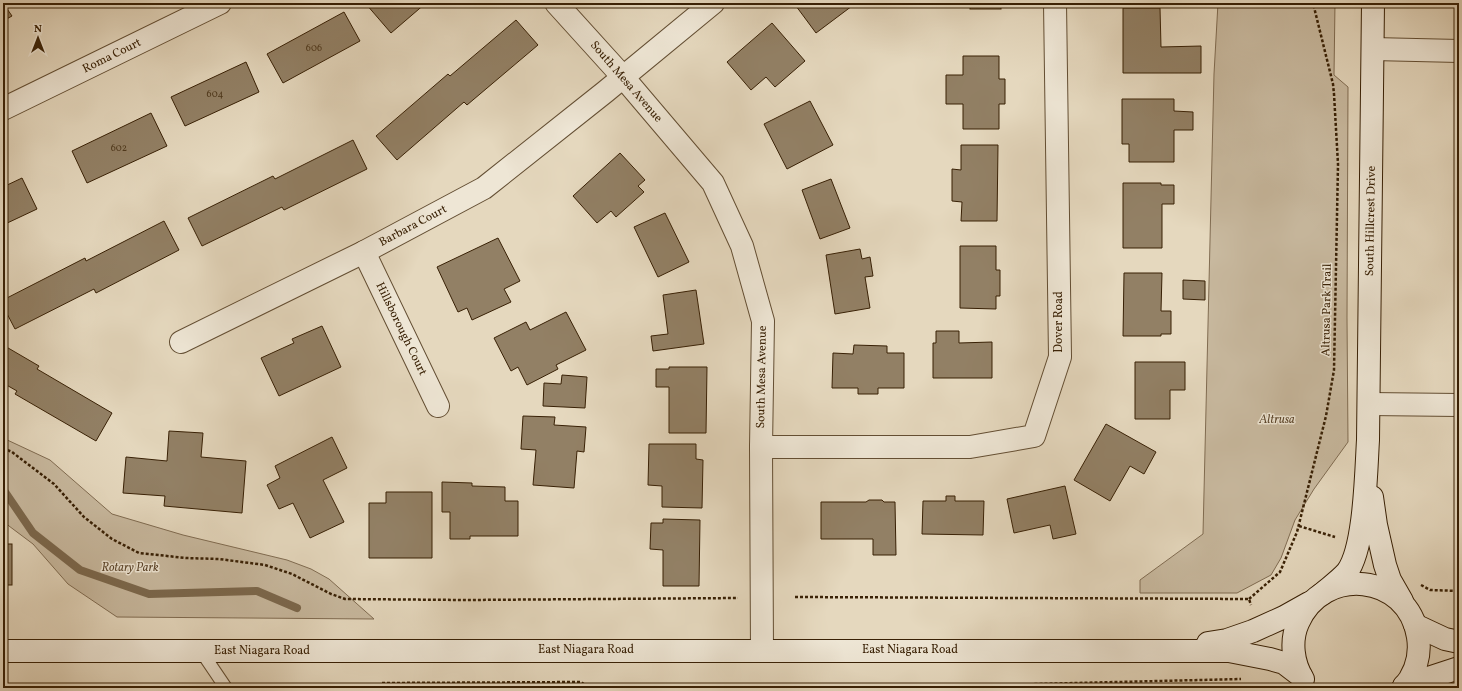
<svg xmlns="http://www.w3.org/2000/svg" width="1462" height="691" font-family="Vollkorn,serif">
<rect width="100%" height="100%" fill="#e5d8be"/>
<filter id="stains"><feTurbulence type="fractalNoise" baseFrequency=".005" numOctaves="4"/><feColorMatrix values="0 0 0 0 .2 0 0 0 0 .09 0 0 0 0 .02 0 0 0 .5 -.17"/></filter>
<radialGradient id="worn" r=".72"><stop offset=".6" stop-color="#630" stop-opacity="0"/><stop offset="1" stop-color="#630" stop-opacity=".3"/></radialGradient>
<!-- green -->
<g fill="#c8b99f" stroke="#806c52">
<polygon points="1218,3 1335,3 1334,75 1348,87 1347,318 1348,442 1314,489 1295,520 1281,558 1271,575 1237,593 1140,593 1140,580 1203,534 1214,74"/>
<polygon points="3,438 50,460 112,514 183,535 287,560 311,569 329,579 374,619 117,617 68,584 33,544 9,526 3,520"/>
</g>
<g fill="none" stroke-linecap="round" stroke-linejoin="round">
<!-- stream -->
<polyline stroke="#7c694e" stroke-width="8" points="3,489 33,533 80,570 149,594 257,591 297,608"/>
</g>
<!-- building -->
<g fill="#928065" stroke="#382005">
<polygon points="3,3 12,16 3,21"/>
<polygon points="367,3 426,3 391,33 366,4"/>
<polygon points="800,3 856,3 816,33 796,6"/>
<rect x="970" y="3" width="31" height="6"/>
<polygon points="1123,8 1160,8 1161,47 1201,46 1201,73 1123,73"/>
<polygon points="344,12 360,41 283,83 267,54"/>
<polygon points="516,20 538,45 467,105 464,102 397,160 376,136 448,74 450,76"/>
<polygon points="772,23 805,61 775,87 766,77 751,90 727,62"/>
<polygon points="963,56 999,56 999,79 1005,79 1005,104 999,104 999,129 963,129 963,104 946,104 946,75 963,75"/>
<polygon points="246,62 259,92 185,126 171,97"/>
<polygon points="1122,99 1174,99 1174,111 1193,112 1193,130 1174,130 1174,162 1129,162 1129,144 1122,144"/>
<polygon points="810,101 833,145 787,169 764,124"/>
<polygon points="151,113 167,146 87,183 72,151"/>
<polygon points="353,140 367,169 284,210 282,207 202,246 188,218 273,176 275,179"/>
<polygon points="961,145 998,145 997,221 961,221 962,202 952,201 952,169 961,170"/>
<polygon points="620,153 645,180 638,186 644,192 616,217 611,211 597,223 573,196"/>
<polygon points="22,178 37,209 3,225 3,187"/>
<polygon points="831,179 850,228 820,239 802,190"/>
<polygon points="1123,183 1161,183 1161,185 1174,185 1174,204 1162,204 1162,248 1123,248"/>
<polygon points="665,213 689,262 658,277 634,227"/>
<polygon points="164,221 179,250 96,293 94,289 15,329 3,306 3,300 85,258 86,261"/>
<polygon points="498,238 520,281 504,289 511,302 472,320 467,308 458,312 437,267"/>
<polygon points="960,246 996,246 996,270 1000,270 1000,296 996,296 996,309 960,308"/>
<polygon points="860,249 862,259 870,257 873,276 865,277 870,308 835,314 826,255"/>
<polygon points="1124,273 1162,273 1161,311 1171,311 1171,334 1161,334 1161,336 1123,336"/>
<polygon points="1183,280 1205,281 1205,300 1183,299"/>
<polygon points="696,290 704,344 653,351 651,336 668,334 663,295"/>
<polygon points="566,312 586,350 556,365 558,369 527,385 518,367 511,371 494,338 526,322 530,330"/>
<polygon points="322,326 341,367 279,396 261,358 294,343 292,339"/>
<polygon points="936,331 959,331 959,343 992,342 992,378 933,378 933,343 936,343"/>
<polygon points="3,345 39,366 37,369 112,413 96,441 15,394 17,391 3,383"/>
<polygon points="854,345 887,346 887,353 904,353 904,388 878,388 878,394 858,394 858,388 832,388 833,353 853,354"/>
<polygon points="1135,362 1185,362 1185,390 1170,390 1170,419 1135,419"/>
<polygon points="669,367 707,367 706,433 669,433 669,387 656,387 656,369 669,369"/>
<polygon points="562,375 587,377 585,408 543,406 544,383 561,384"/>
<polygon points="523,416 555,417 554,425 586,427 584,452 577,451 574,488 533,485 536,450 521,449"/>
<polygon points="1106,424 1156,452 1144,474 1130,466 1110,501 1074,480"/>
<polygon points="169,431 203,433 201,457 246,461 242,513 164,506 165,496 123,493 126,457 167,461"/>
<polygon points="332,437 347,468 323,480 344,522 310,538 293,503 279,509 267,485 280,478 275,466"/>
<polygon points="649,444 696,444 696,459 703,460 702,508 662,507 662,486 648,485"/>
<polygon points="442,482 472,483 472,486 505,487 505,501 518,501 518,536 470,536 470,539 450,539 450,512 442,512"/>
<polygon points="1065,486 1076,534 1053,539 1050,525 1014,533 1007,499"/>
<polygon points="386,492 432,492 432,558 369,558 369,503 386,503"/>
<polygon points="946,496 955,496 955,501 984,501 983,535 922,534 923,501 946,501"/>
<polygon points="869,500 882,500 884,502 895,502 896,555 873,555 873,539 821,539 821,502 866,502"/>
<polygon points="663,519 700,520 699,586 663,586 663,550 650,549 651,523 663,523"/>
<rect x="3" y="544" width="9" height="41"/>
</g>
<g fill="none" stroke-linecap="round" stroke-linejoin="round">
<!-- lane casing -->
<g stroke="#634e33" stroke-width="14">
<polyline id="lane" points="201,651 226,688"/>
</g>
<!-- street casing -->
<g stroke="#634e33" stroke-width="24">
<g id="street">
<polyline points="556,3 623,77 713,183 742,246 763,321 761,447 762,650"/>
<polyline points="1373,49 1459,51"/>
<polyline points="3,109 220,3"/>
<polyline points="364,252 438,406"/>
<polyline points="181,342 364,252 484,188 605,92 713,3"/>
<polyline points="1369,404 1459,405"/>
<polyline points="761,447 970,447 1034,436 1060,357 1055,3"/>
</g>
</g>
<!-- secondary casing -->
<g stroke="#382005" stroke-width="24">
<g id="secondary">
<polyline points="1372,497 1376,525 1385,565 1390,580 1402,601"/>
<path d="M1322,594C1330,587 1340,580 1347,572C1365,548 1366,472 1368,440L1373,3"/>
<polyline points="1415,625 1445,639 1459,642"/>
<polyline points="1208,643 1227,640 1253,631 1284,617 1309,603"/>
<polyline points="3,651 1229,651 1270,659 1284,663 1301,676"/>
<path d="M1303,679C1293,663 1290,641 1298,623C1323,565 1408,573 1418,637C1421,656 1415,674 1403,688"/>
<polyline points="1404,686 1459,668"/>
</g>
</g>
<!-- path -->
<g stroke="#382005" stroke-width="2.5" stroke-dasharray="3 2" stroke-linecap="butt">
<polyline points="3,448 12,452 54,484 84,517 112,539 139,553 186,558 219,559 265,565 292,574 331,594 345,599 466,600 738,598"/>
<polyline points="1299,526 1335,537"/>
<polyline points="1421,585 1430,590 1459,591"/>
<polyline points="1458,591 1459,616"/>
<polyline points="795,597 1249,599 1251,605"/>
<polyline points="1249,599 1280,572 1297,532 1326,416 1334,370 1338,164 1334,94 1333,84 1313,3"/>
<polyline points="382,683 581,682 589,688"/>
<polyline points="1020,688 1035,684 1241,679"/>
</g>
<!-- lane -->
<use href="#lane" stroke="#eee6d5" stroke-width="12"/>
<!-- street -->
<use href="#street" stroke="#eee6d5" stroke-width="22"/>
<!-- secondary -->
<use href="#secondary" stroke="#eee6d5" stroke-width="22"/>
</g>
<g text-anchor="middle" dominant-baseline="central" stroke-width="3" stroke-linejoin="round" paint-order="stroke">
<!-- number labels -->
<g font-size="10" fill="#4e381d">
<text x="314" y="48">606</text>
<text x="215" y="94">604</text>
<text x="119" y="148">602</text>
</g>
<!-- street labels -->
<g font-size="12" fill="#382005" stroke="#eee6d5">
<text transform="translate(112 56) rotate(-26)">Roma Court</text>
<text transform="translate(626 82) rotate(49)">South Mesa Avenue</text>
<text transform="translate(1371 221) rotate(-89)">South Hillcrest Drive</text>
<text transform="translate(413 226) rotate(-28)">Barbara Court</text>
<text transform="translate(1327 310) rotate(-89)">Altrusa Park Trail</text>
<text transform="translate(1059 322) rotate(-90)">Dover Road</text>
<text transform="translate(401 329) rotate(64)">Hillsborough Court</text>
<text transform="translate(762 377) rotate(-89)">South Mesa Avenue</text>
<text x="586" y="650">East Niagara Road</text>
<text x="910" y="650">East Niagara Road</text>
<text x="262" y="651">East Niagara Road</text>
</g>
<!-- park labels -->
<g font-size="12" font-style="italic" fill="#5c462c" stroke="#eee6d5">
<text x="1277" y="420">Altrusa</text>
<text x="130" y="568">Rotary Park</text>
</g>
</g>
<!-- margin -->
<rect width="1462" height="691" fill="none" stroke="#e5d8be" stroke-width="16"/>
<rect x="4" y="4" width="1454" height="683" fill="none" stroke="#382005" stroke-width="2"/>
<rect x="8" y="8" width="1446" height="675" fill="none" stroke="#382005"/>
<!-- north arrow -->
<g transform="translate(38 38)" stroke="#eee6d5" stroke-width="3" paint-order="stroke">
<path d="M0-3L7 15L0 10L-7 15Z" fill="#382005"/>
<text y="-6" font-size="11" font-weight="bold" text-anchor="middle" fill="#382005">N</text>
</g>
<rect width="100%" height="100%" filter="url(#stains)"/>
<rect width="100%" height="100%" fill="url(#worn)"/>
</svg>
